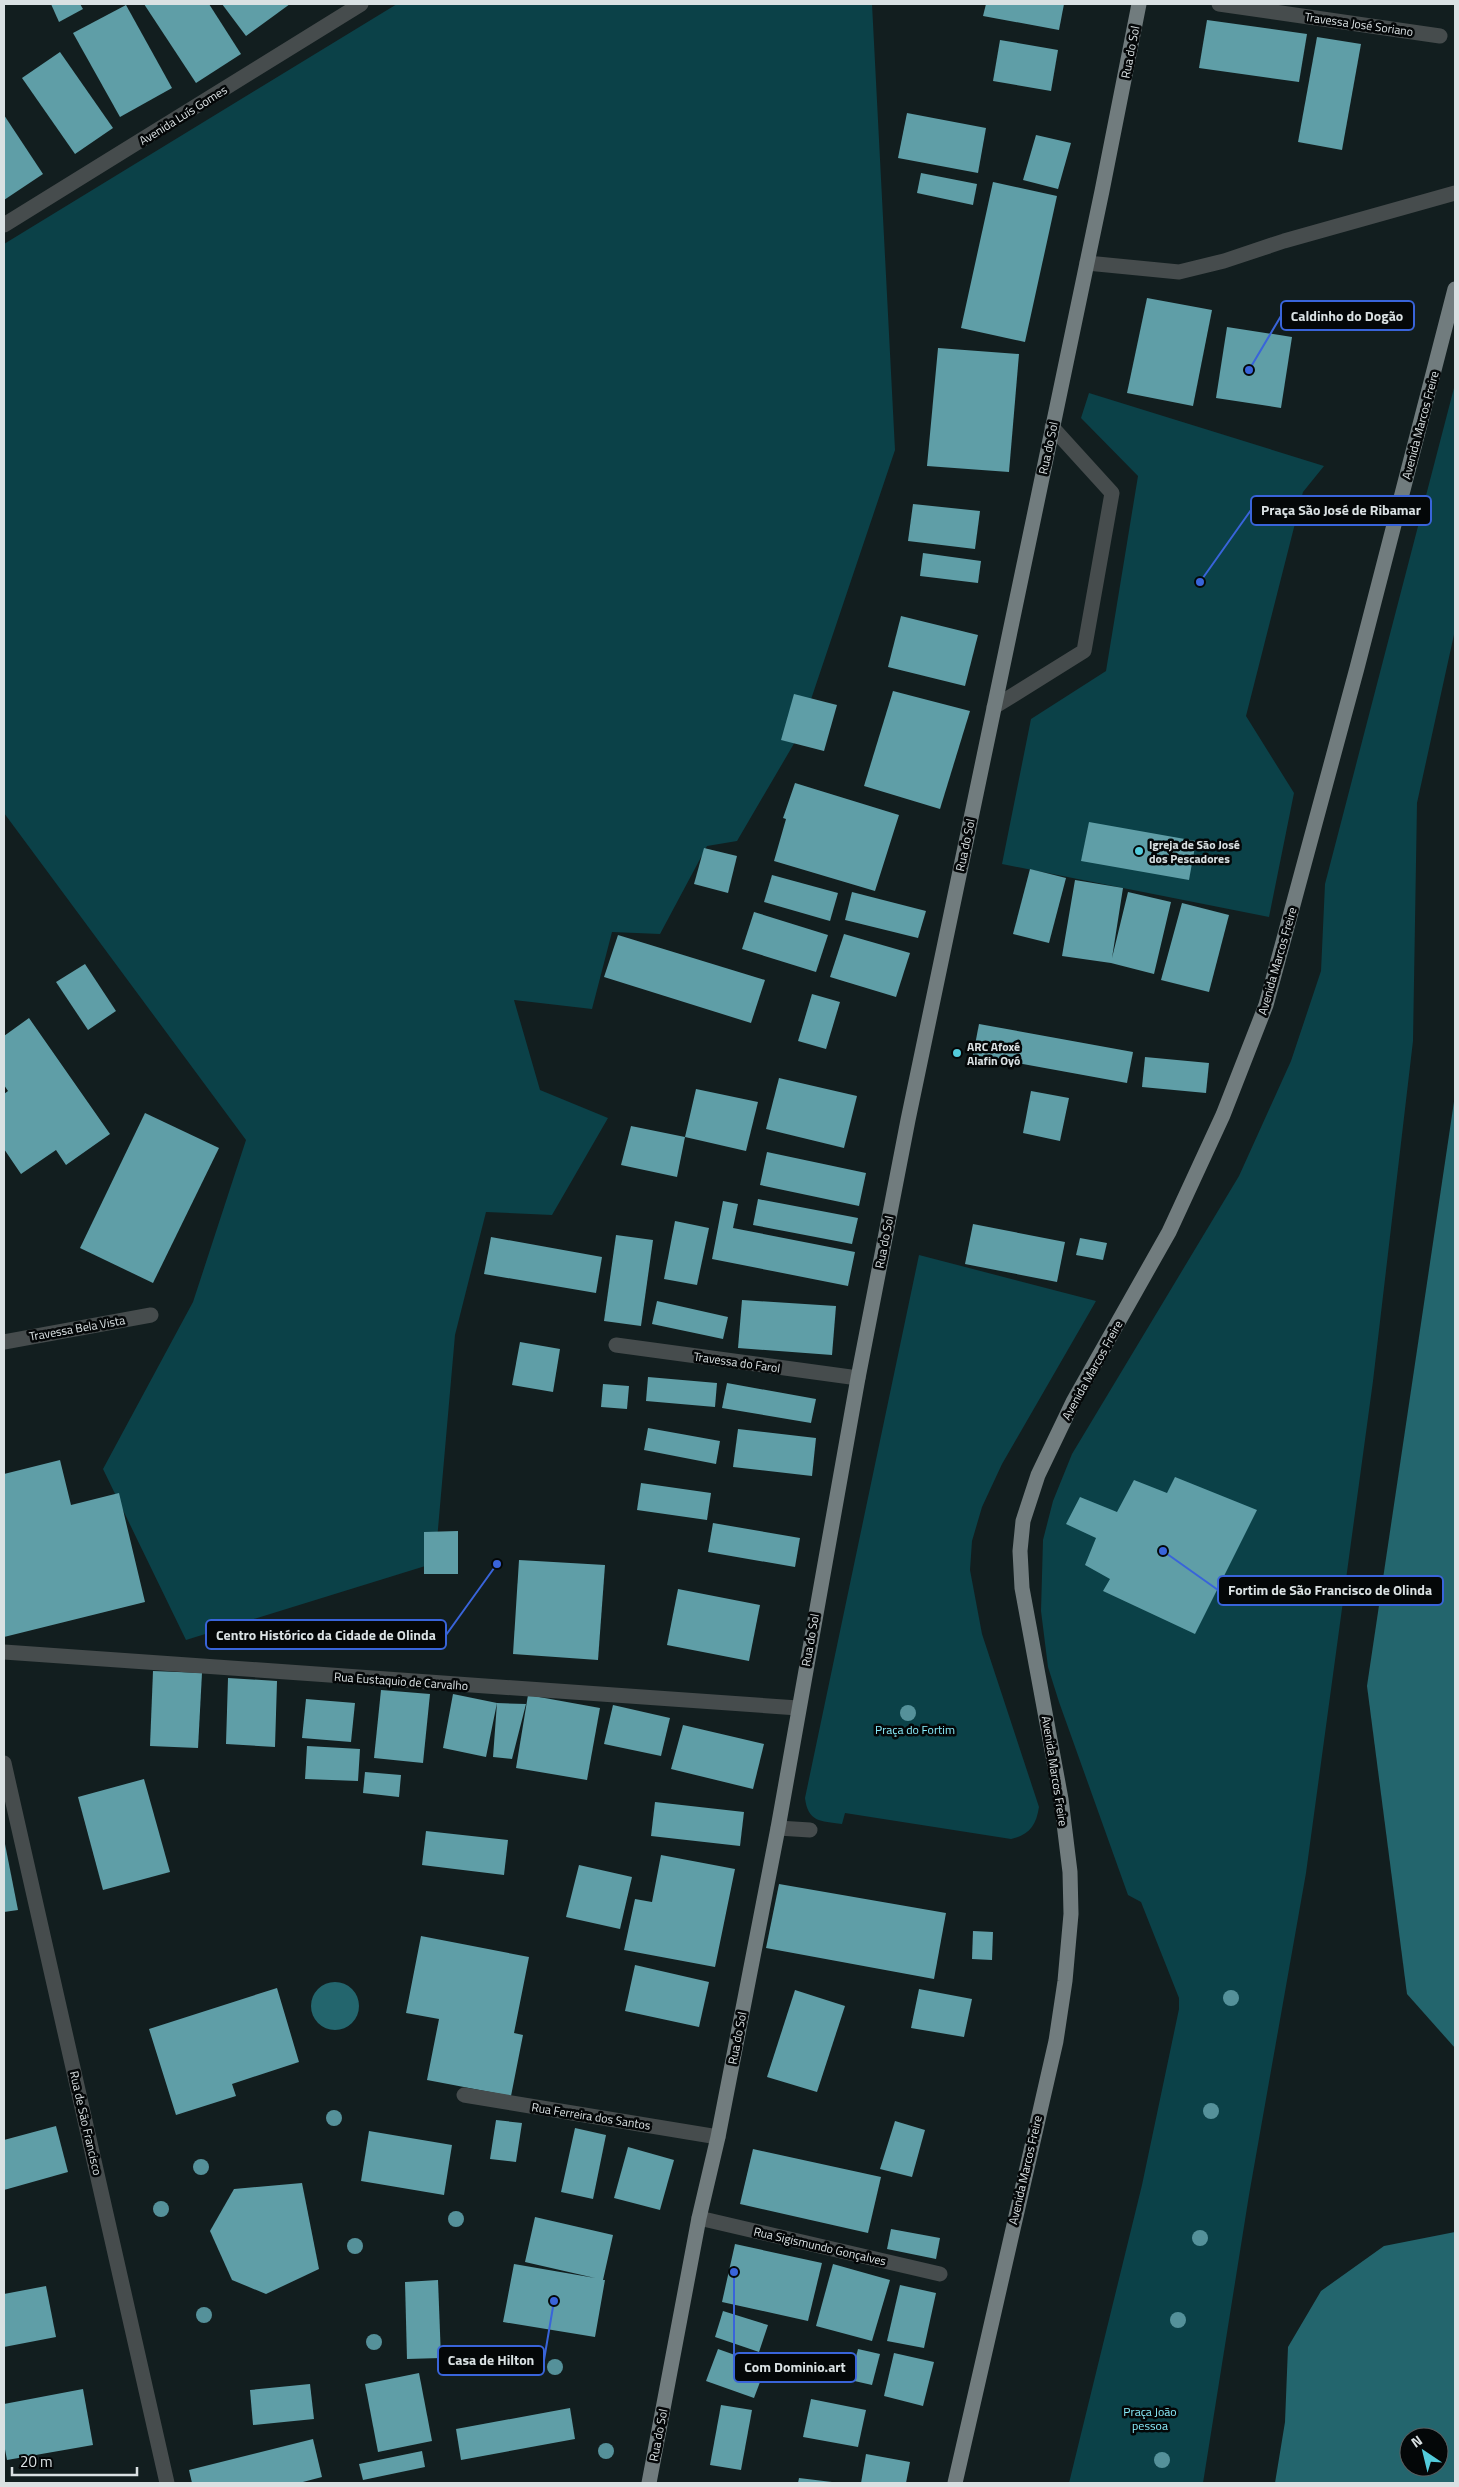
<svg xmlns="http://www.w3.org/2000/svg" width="1459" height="2487" font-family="'Titillium Web',sans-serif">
<rect width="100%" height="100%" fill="#121e1f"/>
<!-- green -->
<g fill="#0b4148">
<polygon points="397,4 872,4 895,450 799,735 737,841 707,846 660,934 612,932 592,1009 514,1000 540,1090 608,1118 552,1215 486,1212 455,1335 435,1563 186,1640 103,1469 193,1302 246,1140 4,813 4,244"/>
<polygon points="1455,384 1455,630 1417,803 1413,1041 1373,1381 1306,1873 1249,2195 1203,2483 1069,2483 1142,2185 1179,2009 1179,1998 1141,1902 1128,1895 1059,1702 1048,1667 1041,1611 1043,1540 1053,1501 1072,1454 1239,1176 1291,1061 1321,971 1325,884"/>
<polygon points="1089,393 1324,466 1303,492 1246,716 1294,793 1269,917 1002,864 1031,719 1106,671 1138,476 1081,418"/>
<path d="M919,1255L1096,1301L1002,1464L982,1507L972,1541L970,1570L982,1634L1039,1807C1036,1826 1029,1835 1011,1839L845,1813L842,1824C820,1821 808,1822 805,1798Z"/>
</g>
<!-- water -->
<g fill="#23656d" fill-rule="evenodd">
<polygon points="1455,1095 1455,2048 1407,1994 1367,1686"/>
<circle cx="335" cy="2006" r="24"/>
<path d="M1455,2232V2483H1275L1285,2422L1288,2347L1321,2291L1384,2246ZM1409,2437H1439V2467H1409Z"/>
</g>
<!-- building -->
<g fill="#5f9ea7">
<polygon points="51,4 80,4 83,9 59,22"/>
<polygon points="144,4 209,4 241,54 196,83"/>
<polygon points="222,4 290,4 246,36"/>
<polygon points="986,4 1064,4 1059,30 983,16"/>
<polygon points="126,5 172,88 120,117 73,33"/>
<polygon points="1207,20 1307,34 1299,82 1199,68"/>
<polygon points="1317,37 1361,44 1342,150 1298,142"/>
<polygon points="1000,40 1058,50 1051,91 993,81"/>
<polygon points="60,52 113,128 75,154 22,78"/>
<polygon points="907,113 986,128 978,173 898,158"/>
<polygon points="4,115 43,174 4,200"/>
<polygon points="1036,135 1071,143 1058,189 1023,180"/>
<polygon points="921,173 977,184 973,205 917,193"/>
<polygon points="993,182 1057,196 1025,342 961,328"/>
<polygon points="1147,298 1212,310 1193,406 1127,393"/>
<polygon points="1227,327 1292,337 1281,408 1216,398"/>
<polygon points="938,348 1019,354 1009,472 927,466"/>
<polygon points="913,504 980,511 975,549 908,541"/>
<polygon points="923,553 981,561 978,583 920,576"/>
<polygon points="901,616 978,635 965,686 888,667"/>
<polygon points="893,691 970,711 940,809 864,786"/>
<polygon points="794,694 837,705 824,751 781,740"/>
<polygon points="795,783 899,815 875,891 774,861 786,819 783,818"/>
<polygon points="1089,822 1196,841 1189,880 1081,861"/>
<polygon points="704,848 737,856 728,893 694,884"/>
<polygon points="1030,869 1066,878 1049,943 1013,934"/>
<polygon points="772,875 838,893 830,921 764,902"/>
<polygon points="1075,880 1123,888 1112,958 1128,892 1171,902 1154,974 1111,963 1062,956"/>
<polygon points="852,892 926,911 918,938 845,920"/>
<polygon points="1182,903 1229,915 1209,992 1161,980"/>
<polygon points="754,912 828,935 816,972 742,949"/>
<polygon points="844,934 910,953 896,997 830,977"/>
<polygon points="618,935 765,980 751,1023 604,977"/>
<polygon points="85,964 116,1011 88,1030 56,982"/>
<polygon points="812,994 840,1002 826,1049 798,1041"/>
<polygon points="29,1018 110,1134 66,1165 56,1150 21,1174 4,1149 4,1094 8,1091 4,1085 4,1036"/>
<polygon points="979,1024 1133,1052 1127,1083 973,1055"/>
<polygon points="1145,1057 1209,1063 1206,1093 1142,1087"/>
<polygon points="779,1078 857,1096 844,1148 766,1129"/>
<polygon points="696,1089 758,1102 746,1151 685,1137"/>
<polygon points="1031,1091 1069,1098 1060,1141 1023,1133"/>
<polygon points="145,1113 219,1148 153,1283 80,1248"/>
<polygon points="631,1126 685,1137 677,1177 621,1165"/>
<polygon points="767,1152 866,1173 859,1206 760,1185"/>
<polygon points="758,1199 858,1218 852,1244 753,1225"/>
<polygon points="723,1201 738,1204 733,1228 855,1252 848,1286 712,1259"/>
<polygon points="675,1221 709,1228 697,1285 664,1279"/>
<polygon points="973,1224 1065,1242 1057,1282 965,1264"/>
<polygon points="616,1235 653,1240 641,1326 604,1321"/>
<polygon points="491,1237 602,1257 596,1293 484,1274"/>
<polygon points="1080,1238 1107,1243 1103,1260 1076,1255"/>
<polygon points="742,1300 836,1306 832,1355 738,1348"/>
<polygon points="657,1301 728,1317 723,1339 652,1324"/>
<polygon points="520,1342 560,1349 553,1392 512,1385"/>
<polygon points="648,1377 717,1383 715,1407 646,1401"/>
<polygon points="727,1383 816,1399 811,1423 722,1408"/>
<polygon points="603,1384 629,1386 627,1409 601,1407"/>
<polygon points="648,1428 720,1441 716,1464 644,1450"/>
<polygon points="738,1429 816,1438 812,1476 733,1467"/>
<polygon points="60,1460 71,1505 119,1493 145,1602 4,1637 4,1474"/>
<polygon points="1175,1477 1257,1510 1195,1634 1103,1591 1110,1579 1085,1565 1096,1538 1066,1524 1080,1497 1117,1512 1134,1480 1167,1493"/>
<polygon points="641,1483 711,1493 707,1520 637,1510"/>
<polygon points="713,1523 800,1538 795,1567 708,1552"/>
<polygon points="458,1531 458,1574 424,1574 424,1532"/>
<polygon points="519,1560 605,1565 598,1660 513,1654"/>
<polygon points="678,1589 760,1605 749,1661 667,1645"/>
<polygon points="153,1671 202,1673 198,1748 150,1746"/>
<polygon points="228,1678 277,1681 275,1747 226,1744"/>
<polygon points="381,1690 430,1694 423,1763 374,1758"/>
<polygon points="453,1694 497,1703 526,1704 512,1759 493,1757 497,1703 486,1757 443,1748"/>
<polygon points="528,1695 600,1708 587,1780 516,1768"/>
<polygon points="306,1699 355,1703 351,1742 302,1738"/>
<polygon points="613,1705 670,1718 661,1756 604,1744"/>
<polygon points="683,1725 764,1744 753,1789 671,1769"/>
<polygon points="307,1746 360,1749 358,1781 305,1779"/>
<polygon points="365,1772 401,1775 399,1797 363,1793"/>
<polygon points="144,1779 170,1872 103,1890 78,1797"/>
<polygon points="655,1802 744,1812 740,1846 651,1836"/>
<polygon points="426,1831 508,1840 504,1875 422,1865"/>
<polygon points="4,1839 18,1910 4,1912"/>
<polygon points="661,1855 735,1869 715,1967 624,1950 635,1899 652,1902"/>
<polygon points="579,1865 632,1877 620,1929 566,1917"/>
<polygon points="779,1884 946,1913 934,1979 766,1948"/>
<polygon points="973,1931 993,1932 992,1960 972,1959"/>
<polygon points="421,1936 529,1957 514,2033 523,2035 511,2096 427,2080 439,2019 406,2013"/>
<polygon points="635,1965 709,1982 699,2027 625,2011"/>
<polygon points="277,1988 299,2062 232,2084 236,2096 176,2115 149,2029"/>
<polygon points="919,1989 972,1999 964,2037 911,2028"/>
<polygon points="795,1990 845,2006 817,2092 767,2077"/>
<polygon points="496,2120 522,2123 516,2162 490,2159"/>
<polygon points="895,2121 925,2130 912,2177 880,2169"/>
<polygon points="56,2126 68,2172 4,2190 4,2140"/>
<polygon points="575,2128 606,2135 593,2199 561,2192"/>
<polygon points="369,2131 452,2145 444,2195 361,2181"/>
<polygon points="628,2147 674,2160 660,2210 614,2198"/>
<polygon points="753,2149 881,2177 868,2233 740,2204"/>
<polygon points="302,2183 319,2269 266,2294 232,2280 210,2231 234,2189"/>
<polygon points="535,2217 613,2235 603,2280 605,2280 595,2337 503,2322 514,2264 595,2278 525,2262"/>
<polygon points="891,2229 940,2238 936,2259 887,2249"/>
<polygon points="735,2244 822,2263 808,2321 722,2302"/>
<polygon points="833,2264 890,2280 872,2341 816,2326"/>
<polygon points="438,2280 441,2358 407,2359 405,2282"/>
<polygon points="900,2285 936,2293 924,2348 887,2341"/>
<polygon points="46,2286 56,2337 4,2347 4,2294"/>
<polygon points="723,2311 768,2325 759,2352 715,2337"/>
<polygon points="718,2349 766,2366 754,2398 706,2381"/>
<polygon points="858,2349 880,2354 872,2385 850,2380"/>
<polygon points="894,2353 934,2362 923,2406 884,2396"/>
<polygon points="419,2373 432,2441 378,2452 365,2384"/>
<polygon points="310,2384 314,2419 253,2425 250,2390"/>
<polygon points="83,2389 93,2445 7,2460 4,2444 4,2404"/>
<polygon points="811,2399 866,2410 858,2447 803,2437"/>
<polygon points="721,2405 752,2410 741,2470 710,2465"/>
<polygon points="570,2408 575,2439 461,2460 456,2429"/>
<polygon points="313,2439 322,2477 299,2483 192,2483 189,2470"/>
<polygon points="422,2451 425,2467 363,2480 359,2464"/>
<polygon points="866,2454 910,2462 906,2483 861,2483"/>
<polygon points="799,2478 832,2482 832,2483 798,2483"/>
</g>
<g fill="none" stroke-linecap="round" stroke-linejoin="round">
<!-- minor -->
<g stroke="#464c4d" stroke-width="15">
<polyline points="1219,4 1440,36"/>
<polyline points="4,225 361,4"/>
<polyline points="1087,263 1179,272 1224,261 1284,241 1455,193"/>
<polyline points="994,707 1084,651 1112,493 1052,427"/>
<polyline points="4,1342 151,1315"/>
<polyline points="616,1345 858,1378"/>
<polyline points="4,1652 798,1708"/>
<polyline points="4,1763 167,2483"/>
<polyline points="778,1828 810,1830"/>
<polyline points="464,2095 718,2137"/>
<polyline points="699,2218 940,2274"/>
</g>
<!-- major -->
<g stroke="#717c7e" stroke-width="15">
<polyline points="649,2483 699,2218 718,2137 778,1828 858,1378 908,1120 1102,191 1139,4"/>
<polyline points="955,2483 1056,2041 1065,1981 1071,1914 1070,1872 1061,1799 1022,1588 1020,1551 1023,1521 1038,1475 1073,1402 1169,1232 1223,1115 1266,1005 1357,668 1455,289"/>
</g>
</g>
<!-- trees -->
<g fill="#55919a">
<circle cx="908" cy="1713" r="8"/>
<circle cx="1231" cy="1998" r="8"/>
<circle cx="1211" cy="2111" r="8"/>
<circle cx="334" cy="2118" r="8"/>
<circle cx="201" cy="2167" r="8"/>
<circle cx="161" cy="2209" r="8"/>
<circle cx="456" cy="2219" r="8"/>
<circle cx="1200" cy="2238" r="8"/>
<circle cx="355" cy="2246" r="8"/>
<circle cx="204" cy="2315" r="8"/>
<circle cx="1178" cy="2320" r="8"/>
<circle cx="374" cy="2342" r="8"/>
<circle cx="555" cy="2367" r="8"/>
<circle cx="606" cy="2451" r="8"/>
<circle cx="1162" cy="2460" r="8"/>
</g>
<!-- markers -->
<g fill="#53cbdb" stroke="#040708" stroke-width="2">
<circle cx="1139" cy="851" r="5"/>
<circle cx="957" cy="1053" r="5"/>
</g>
<g text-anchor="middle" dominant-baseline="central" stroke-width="5" stroke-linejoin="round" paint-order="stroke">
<!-- street labels -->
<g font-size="12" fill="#dae1e3" stroke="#040708">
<text transform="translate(1359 24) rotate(8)">Travessa José Soriano</text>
<text transform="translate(1130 52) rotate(-79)">Rua do Sol</text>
<text transform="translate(183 115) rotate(-32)">Avenida Luís Gomes</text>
<text transform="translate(1420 425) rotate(-75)">Avenida Marcos Freire</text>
<text transform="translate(1048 448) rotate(-78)">Rua do Sol</text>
<text transform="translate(965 845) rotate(-78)">Rua do Sol</text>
<text transform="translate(1277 961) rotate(-74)">Avenida Marcos Freire</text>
<text transform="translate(884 1242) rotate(-79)">Rua do Sol</text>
<text transform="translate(77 1328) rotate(-10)">Travessa Bela Vista</text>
<text transform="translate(737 1362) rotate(8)">Travessa do Farol</text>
<text transform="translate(1092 1370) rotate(-61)">Avenida Marcos Freire</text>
<text transform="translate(810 1640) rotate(-80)">Rua do Sol</text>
<text transform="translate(401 1681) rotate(4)">Rua Eustaquio de Carvalho</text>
<text transform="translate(1055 1771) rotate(81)">Avenida Marcos Freire</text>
<text transform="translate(737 2038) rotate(-79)">Rua do Sol</text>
<text transform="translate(591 2116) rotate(9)">Rua Ferreira dos Santos</text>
<text transform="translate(86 2123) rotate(77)">Rua de São Francisco</text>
<text transform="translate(1025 2170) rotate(-77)">Avenida Marcos Freire</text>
<text transform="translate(820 2246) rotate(13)">Rua Sigismundo Gonçalves</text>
<text transform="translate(658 2435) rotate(-79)">Rua do Sol</text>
</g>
<!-- poi labels -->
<g font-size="12" font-weight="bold" fill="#dae1e3" stroke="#040708" text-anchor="start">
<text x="1149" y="844">Igreja de São José<tspan x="1149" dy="14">dos Pescadores</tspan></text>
<text x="967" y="1046">ARC Afoxé<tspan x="967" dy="14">Alafin Oyó</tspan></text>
</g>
<!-- park labels -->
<g font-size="12" fill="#8beffe" stroke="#040708">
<text x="915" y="1729">Praça do Fortim</text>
<text x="1150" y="2411">Praça João<tspan x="1150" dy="14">pessoa</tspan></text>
</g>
</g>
<!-- callouts -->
<path fill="none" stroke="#3964da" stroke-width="2" d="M1249 370L1281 316M1200 582L1251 510M1163 1551L1218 1590M497 1564L446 1635M554 2301L544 2360M734 2272L734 2368"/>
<g fill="#3964da" stroke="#040708" stroke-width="2">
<circle cx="1249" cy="370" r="5"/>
<circle cx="1200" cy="582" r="5"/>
<circle cx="1163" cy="1551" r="5"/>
<circle cx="497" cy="1564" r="5"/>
<circle cx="554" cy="2301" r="5"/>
<circle cx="734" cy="2272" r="5"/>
</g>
<g fill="#040708" stroke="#3964da" stroke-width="2">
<rect x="1281" y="301" width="133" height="29" rx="5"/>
<rect x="1251" y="496" width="180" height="29" rx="5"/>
<rect x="1218" y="1576" width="225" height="29" rx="5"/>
<rect x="206" y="1620" width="240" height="29" rx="5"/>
<rect x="438" y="2346" width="106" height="29" rx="5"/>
<rect x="734" y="2353" width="122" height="29" rx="5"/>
</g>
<g font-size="14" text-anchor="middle" font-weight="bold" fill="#dae1e3">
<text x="1347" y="321">Caldinho do Dogão</text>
<text x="1341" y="515">Praça São José de Ribamar</text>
<text x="1330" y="1595">Fortim de São Francisco de Olinda</text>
<text x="326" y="1640">Centro Histórico da Cidade de Olinda</text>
<text x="491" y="2365">Casa de Hilton</text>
<text x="795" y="2372">Com Dominio.art</text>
</g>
<!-- border -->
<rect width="1459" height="2487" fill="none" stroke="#dae1e3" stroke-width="10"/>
<!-- north arrow -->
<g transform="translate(1424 2452) rotate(325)"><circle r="24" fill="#040708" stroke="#5a5e60"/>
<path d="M0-4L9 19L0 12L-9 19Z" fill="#53cbdb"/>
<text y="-8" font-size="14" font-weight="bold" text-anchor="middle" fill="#dae1e3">N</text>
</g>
<!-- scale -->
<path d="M12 2467v8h125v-8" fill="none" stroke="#dae1e3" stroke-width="2.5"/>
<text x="20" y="2467" font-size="15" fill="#dae1e3" stroke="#040708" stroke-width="4" paint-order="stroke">20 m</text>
</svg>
